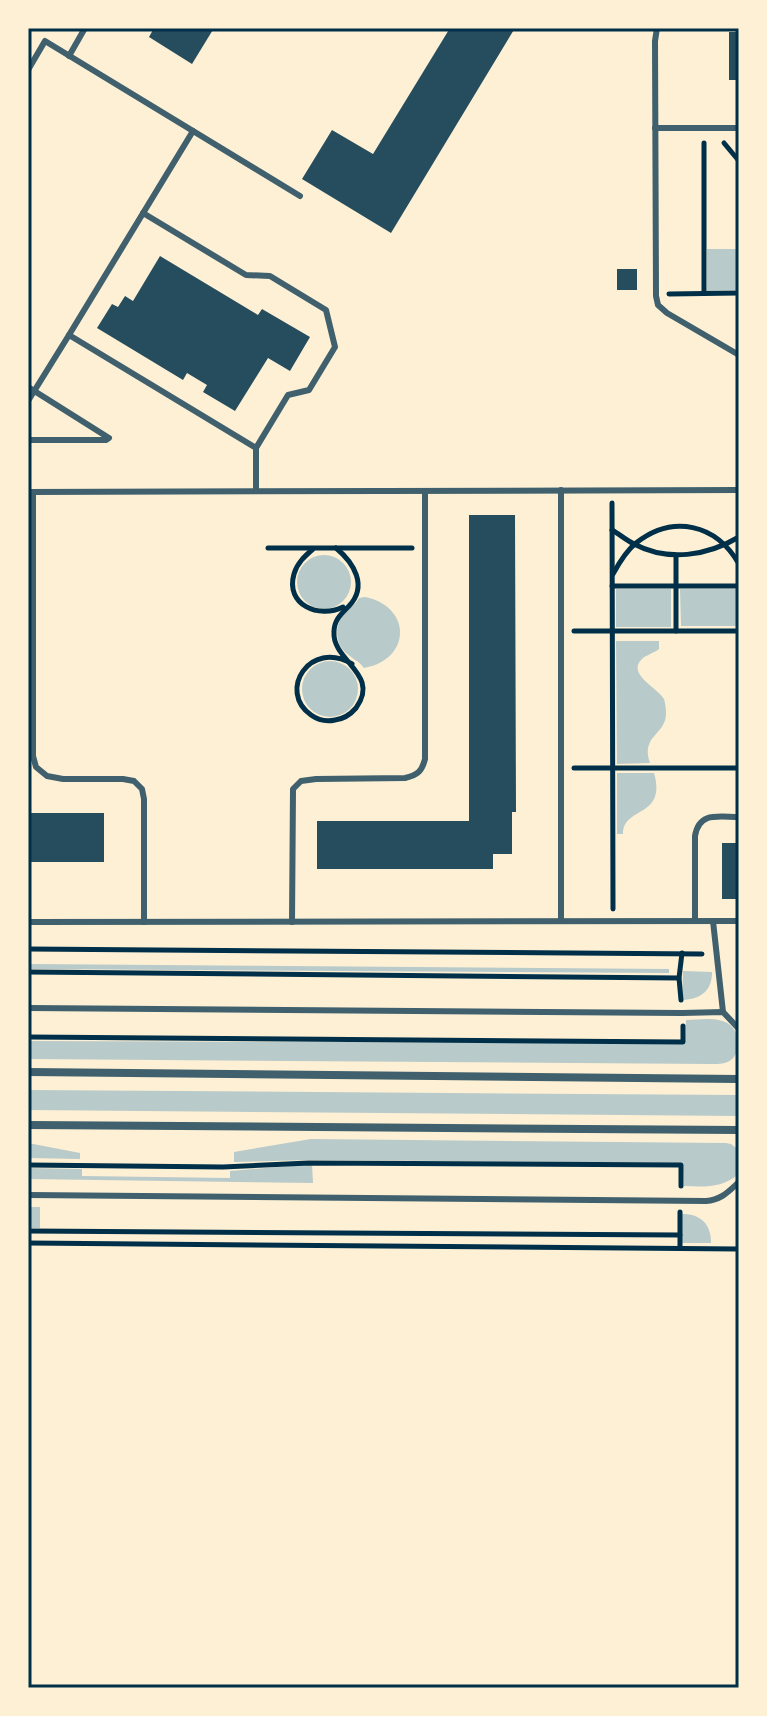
<svg xmlns="http://www.w3.org/2000/svg" width="767" height="1716" font-family="'Golos Text',sans-serif">
<rect width="100%" height="100%" fill="#fdf0d5"/>
<!-- green -->
<g fill="#b9caca">
<polygon points="707,249 739,249 739,290 707,291"/>
<circle cx="324" cy="582" r="27"/>
<rect x="616" y="589" width="55" height="38"/>
<polygon points="680,589 739,589 739,626 681,626"/>
<path d="M365,597C413,607 411,660 364,668C358,660 352,659 345,652C335,642 335,627 342,616C347,609 355,606 359,598Z"/>
<path d="M616,641H659V649C654,653 646,655 642,659C626,674 658,688 664,699C665,702 666,708 666,712C667,735 640,735 650,763L617,764Z"/>
<circle cx="330" cy="689" r="28"/>
<path d="M617,773H654C667,818 623,806 623,834H617Z"/>
<polygon points="28,964 669,969 669,973 28,969"/>
<path d="M683,971L712,972C712,991 701,999 682,1000Z"/>
<path d="M686,1020C699,1020 719,1016 730,1025C740,1033 741,1052 731,1060C726,1064 719,1064 712,1064L28,1059V1041L685,1043Z"/>
<polygon points="28,1090 739,1095 739,1116 28,1110"/>
<path d="M311,1139L726,1143L731,1144L739,1150V1174C722,1188 705,1187 684,1186L683,1163L311,1160L234,1162V1152Z"/>
<polygon points="28,1143 80,1153 80,1159 28,1158"/>
<polygon points="312,1164 313,1183 28,1179 28,1168 82,1169 82,1176 230,1178 230,1171"/>
<rect x="28" y="1207" width="12" height="21"/>
<path d="M682,1214C701,1214 711,1224 711,1243H682Z"/>
</g>
<!-- building -->
<g fill="#264d5e">
<polygon points="154,28 214,28 192,64 149,37"/>
<polygon points="450,28 515,28 391,233 302,179 332,130 373,154"/>
<rect x="729" y="32" width="10" height="48"/>
<polygon points="160,256 258,315 262,309 310,337 290,371 268,358 235,411 203,392 207,385 187,373 183,380 97,328 112,304 118,307 125,296 133,301"/>
<rect x="617" y="269" width="20" height="21"/>
<polygon points="469,515 515,515 516,812 512,812 512,854 493,854 493,869 317,869 317,821 469,821"/>
<rect x="28" y="813" width="76" height="49"/>
<rect x="722" y="843" width="17" height="56"/>
</g>
<g fill="none" stroke-linecap="round" stroke-linejoin="round">
<!-- path -->
<g stroke="#003049" stroke-width="5">
<polyline points="724,143 739,161"/>
<polyline points="704,293 704,143"/>
<polyline points="669,294 739,293"/>
<polyline points="612,503 613,909"/>
<path d="M612,530C619,534 626,540 634,544C668,562 707,556 739,537"/>
<polyline points="268,548 412,548"/>
<path d="M336,548C354,563 368,586 349,606C341,614 334,620 334,632C332,661 381,674 356,708C350,715 343,719 335,720C326,722 318,720 311,715C277,691 310,639 352,664"/>
<path d="M313,549C305,556 297,563 294,574C285,605 319,619 343,607"/>
<polyline points="676,556 676,631"/>
<path d="M613,574C619,563 626,551 636,543C673,514 716,524 739,564"/>
<polyline points="612,586 739,586"/>
<polyline points="574,631 739,631"/>
<polyline points="574,768 739,768"/>
<polyline points="28,949 702,954"/>
<polyline points="28,972 679,978"/>
<polyline points="681,1000 679,978 682,953"/>
<polyline points="28,1037 683,1042 683,1026"/>
<polyline points="28,1165 223,1167 309,1163 681,1165 681,1186"/>
<polyline points="28,1231 680,1235"/>
<polyline points="28,1243 739,1249"/>
<polyline points="680,1247 680,1212"/>
</g>
<!-- service -->
<g stroke="#3f606c" stroke-width="6">
<polyline points="657,28 655,41 656,296 658,305 667,313 739,355"/>
<polyline points="69,56 85,28"/>
<polyline points="28,70 45,41 300,196"/>
<polyline points="655,128 739,128"/>
<polyline points="193,131 69,335 256,448"/>
<polyline points="143,213 246,275 270,276 326,310 335,347 309,390 288,395 256,448 256,491"/>
<polyline points="28,387 109,438 106,440 28,440"/>
<polyline points="28,401 69,335"/>
<polyline points="561,490 561,921"/>
<polyline points="28,492 739,490"/>
<polyline points="33,492 33,756 36,767 47,776 63,779 123,779 134,781 142,789 144,799 144,922"/>
<path d="M695,921V836C699,811 719,817 739,817"/>
<polyline points="713,921 723,1012"/>
<polyline points="28,922 739,921"/>
<path d="M292,922L293,789L301,781L316,779L405,778C418,775 422,771 425,759V491"/>
<polyline points="28,1008 682,1013 723,1012 739,1029"/>
<path d="M28,1195L706,1201C721,1200 728,1192 739,1182"/>
</g>
<!-- minor -->
<g stroke="#3f606c" stroke-width="8">
<polyline points="28,1072 739,1079"/>
<polyline points="28,1125 739,1130"/>
</g>
</g>
<!-- border -->
<rect width="767" height="1716" fill="none" stroke="#fdf0d5" stroke-width="60"/>
<rect x="30" y="30" width="707" height="1656" fill="none" stroke="#003049" stroke-width="3"/>
</svg>
